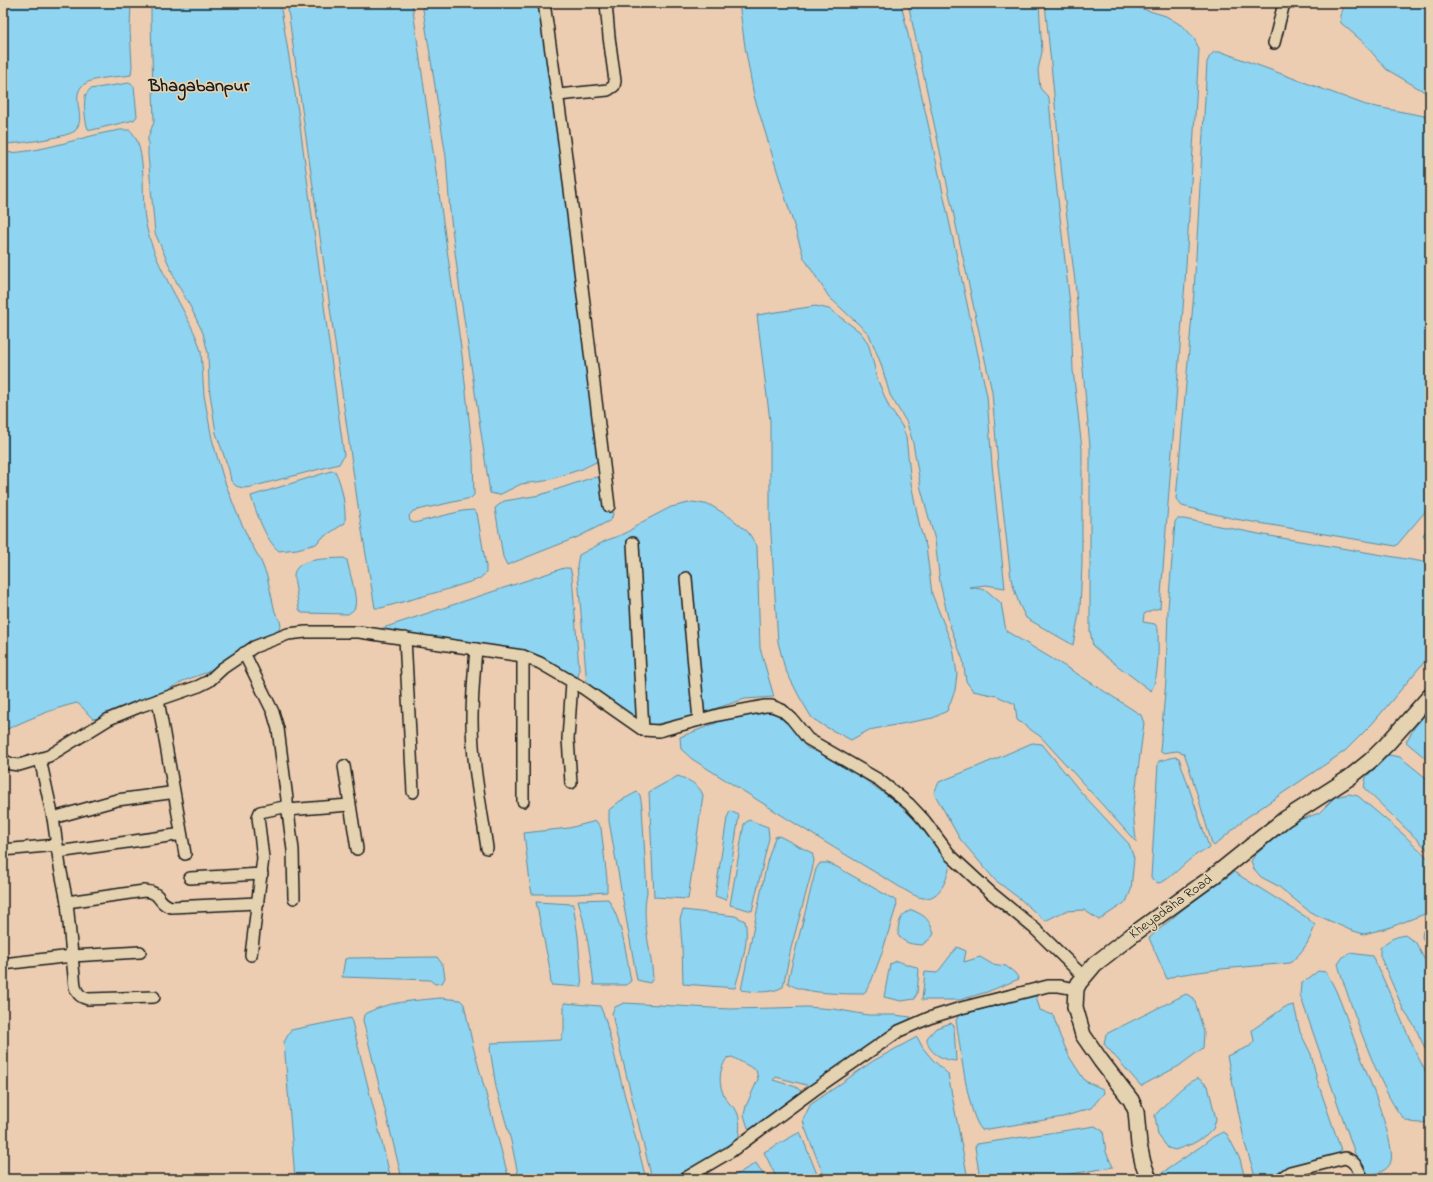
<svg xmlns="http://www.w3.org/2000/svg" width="1433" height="1182" font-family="'Indie Flower',sans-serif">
<rect width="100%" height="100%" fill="#eccdb2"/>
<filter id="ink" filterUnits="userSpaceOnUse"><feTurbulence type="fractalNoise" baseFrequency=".025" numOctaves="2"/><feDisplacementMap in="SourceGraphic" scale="8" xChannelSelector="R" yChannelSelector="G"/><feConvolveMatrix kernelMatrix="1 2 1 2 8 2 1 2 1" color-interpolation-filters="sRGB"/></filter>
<g filter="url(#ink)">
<!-- water -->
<g fill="#8fd4f0" stroke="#618a9b">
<path d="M3,3H131L130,30L132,66L131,75C119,77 93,77 83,85C71,96 84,115 78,126C77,128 76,129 75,131C65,138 16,144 3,144Z"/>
<polygon points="151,3 280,3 298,111 344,455 339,464 251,487 243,488 236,486 231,481 229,470 216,433 209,387 208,353 203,333 191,308 176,281 155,233 148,155 148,137 154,122 151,22"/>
<polygon points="287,3 412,3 462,355 473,456 474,495 471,498 413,511 409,516 410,521 414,523 462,511 473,510 477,513 486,566 486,573 479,579 445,590 381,608 375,608 359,513"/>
<polygon points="422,3 541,3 559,118 598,461 582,469 545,481 521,484 499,495 490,493 460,292 450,212 446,157"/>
<polygon points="739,3 901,3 929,128 987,396 992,465 1005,588 986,585 969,587 986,590 1001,603 1006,631 1076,673 1141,715 1144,723 1133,810 1136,842 1041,737 1017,720 1015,704 997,696 973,691 966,681 963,660 950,626 940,583 935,540 921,489 913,443 907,423 890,395 881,364 869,334 829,297 804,258 754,96 745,47"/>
<polygon points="908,3 1039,3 1042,52 1038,70 1040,88 1049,98 1055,173 1071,313 1073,370 1082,449 1082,564 1080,609 1073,645 1026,618 1019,604 1011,579 998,465 992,392"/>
<path d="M1045,3H1123L1166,16L1184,27L1194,38L1199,49L1185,282L1160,608L1152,610L1144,614L1143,622L1155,624L1158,629C1158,646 1160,676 1151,691L1102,654L1093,646L1090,631V447L1075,281L1063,186Z"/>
<polygon points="1344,3 1430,3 1430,95 1386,69 1363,42 1341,23 1340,16"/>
<polygon points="1214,52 1222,52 1366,105 1430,117 1430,506 1396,546 1235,519 1182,506 1176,499 1194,292 1207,62 1210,56"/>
<path d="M129,83L134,86L137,116L134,120L92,130L88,129C85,123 83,100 86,94C87,92 89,91 90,89Z"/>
<path d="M120,130H130C148,148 141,195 145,219C152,262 180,299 197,339L201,351L204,395L212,439L223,477L236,511L250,542L260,559L267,576L275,612L280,621L281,626L277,633L208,672L183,681L155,697L104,717L93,719C87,714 84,707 77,703C51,709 27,720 3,731V153C44,153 80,136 120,130Z"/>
<polygon points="816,306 829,309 859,331 864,337 869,346 878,381 889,407 902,426 906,437 911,483 920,528 926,546 932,594 953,647 957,674 955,690 947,711 933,718 869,730 851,740 824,726 812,718 800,698 785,669 778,642 770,519 770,421 757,315"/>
<path d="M331,471H335C342,484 346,508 345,523L322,538L316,544L297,549L279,551C266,541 256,512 251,496Z"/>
<polygon points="607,476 613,514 611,520 578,537 507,565 503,557 495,508 504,501 540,495 591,478"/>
<polygon points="693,502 710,505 730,517 748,532 757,546 760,648 774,697 745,699 683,719 647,726 587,685 577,565 579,555 605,541 626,533 642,522 671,507"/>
<polygon points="1177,519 1184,519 1264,535 1430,563 1430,655 1372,724 1345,751 1246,818 1214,846 1212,844 1189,767 1184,753 1177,751 1162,753 1160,751 1166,680 1168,608 1175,522"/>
<polygon points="1430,524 1430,541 1427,540 1423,535"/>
<path d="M344,558L347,560C349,571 358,598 355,607C354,611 350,612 348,614L302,613L299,609L294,577C293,557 329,559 344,558Z"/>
<polygon points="564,568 570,568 572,575 579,669 578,677 575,679 552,667 465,644 380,629"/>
<polygon points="1430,709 1430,762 1406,742 1414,728"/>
<path d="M764,712L780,714L792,726L807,748L821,753L851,770L895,801L914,819L950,864C948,878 940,900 923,898C915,898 891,881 883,877C818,839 755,798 692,759L681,749L680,737L729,718Z"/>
<polygon points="1032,743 1042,744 1080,791 1129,844 1134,858 1131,890 1126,902 1099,920 1084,910 1065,911 1045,921 1020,899 995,880 960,839 934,793 939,782 979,766"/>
<polygon points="1389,755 1400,757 1430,781 1430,852 1364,788 1366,777"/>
<path d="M1175,757L1179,758L1209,847L1208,849C1189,854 1171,882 1158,883L1153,880L1151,877L1158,763L1159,761Z"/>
<path d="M678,776C688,780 699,784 703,795L688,899L654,897L649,792Z"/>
<path d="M637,792L640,795L642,807L647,892C641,920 651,949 653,978L650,983L637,980L609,821V810L620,801Z"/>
<polygon points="1349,794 1358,796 1403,834 1430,860 1430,912 1388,928 1364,934 1350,930 1310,912 1278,886 1261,877 1254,869 1251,861 1255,855 1294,822 1319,813 1335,797"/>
<polygon points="730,811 739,815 726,900 715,896 727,818"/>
<polygon points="749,820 768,827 769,838 752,911 730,905 744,824"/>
<polygon points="596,821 601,828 607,879 607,892 575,894 532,894 530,883 524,833 569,828"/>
<path d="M779,836L812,853L814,860L812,871L791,948L783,987C770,994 755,992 741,990L767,862L775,837Z"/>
<path d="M820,863H828L837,867L895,900L897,904L882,953L871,982L864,994C846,994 801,994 788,983L789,976L816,869Z"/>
<path d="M1234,872L1306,917L1315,925C1310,941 1303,952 1290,963L1221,969L1177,975L1167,979L1149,938L1182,910Z"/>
<path d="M608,899C623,923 626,954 631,981L626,985H594C591,957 586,928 578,900Z"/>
<polygon points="536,902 573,904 578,936 582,987 551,985 549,964"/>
<path d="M683,910L735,916L745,921C750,941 740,969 735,988L683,984L682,945L680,919Z"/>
<path d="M912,910C926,916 929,919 934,934L930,939L922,945C911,944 905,944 898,935C898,922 900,914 912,910Z"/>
<polygon points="1430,928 1430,953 1422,937 1423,931"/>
<path d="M1405,935L1416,943L1430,970V1059L1415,1027L1404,1011L1380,956V948C1388,940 1394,937 1405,935Z"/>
<polygon points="957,947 966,951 964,962 980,957 992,964 1006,966 1015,973 1019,979 987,992 960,1000 922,1000 925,972 937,973"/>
<path d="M1350,953L1372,956L1378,967L1416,1053L1430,1080V1122C1422,1123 1414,1124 1406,1120C1386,1109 1345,990 1338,964L1343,957Z"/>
<polygon points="437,957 443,965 445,978 442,983 435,984 430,980 342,977 345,959 349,958"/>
<polygon points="897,961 916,967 919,970 917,993 915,999 901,1001 884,997 890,964"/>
<path d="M1318,971L1326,972C1329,978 1333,984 1336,991C1343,1007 1349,1025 1355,1042C1363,1063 1396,1143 1391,1161C1389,1171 1376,1174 1367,1175L1360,1168L1300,995L1301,984Z"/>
<polygon points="1186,994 1194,998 1204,1032 1203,1048 1179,1066 1141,1086 1104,1044 1106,1034"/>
<path d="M1036,996L1040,1010L1053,1015L1060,1036L1070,1058L1085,1081L1103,1089L1104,1093L1091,1108L1063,1117L982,1130C967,1115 960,1043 956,1020L959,1015Z"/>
<path d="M440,998L460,1000L464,1004L473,1046L509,1179H402L363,1020L364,1015C385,1001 415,1001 440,998Z"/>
<polygon points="564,1003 600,1006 605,1018 646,1179 519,1179 511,1141 496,1087 490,1049 491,1043 561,1040 564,1031"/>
<path d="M624,1003L729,1009L774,1008L806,1007L834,1009L868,1015H894L911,1017L909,1021L810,1086L776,1077L773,1080L796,1087L801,1091L763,1125L752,1132L748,1128L744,1115L746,1106L758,1079L756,1070L732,1057L727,1058C717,1072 718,1091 730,1104C731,1106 735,1108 736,1110C741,1117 740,1134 738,1141L701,1165L675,1179H652L616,1033L612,1013L615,1007Z"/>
<polygon points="1294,1005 1300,1032 1311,1054 1317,1080 1341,1150 1341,1160 1275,1179 1256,1179 1245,1144 1227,1056 1250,1046 1254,1041 1252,1030 1285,1007"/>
<polygon points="351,1018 391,1179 295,1179 284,1042 291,1030"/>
<path d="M951,1023L954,1026L956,1061C943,1060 927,1053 927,1038L936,1028Z"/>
<polygon points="917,1037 923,1048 932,1059 948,1074 968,1179 825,1179 805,1128 803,1120 810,1105 873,1061"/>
<path d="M1198,1078L1208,1086L1216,1119L1213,1129L1206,1136L1192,1144L1175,1150L1168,1148L1158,1135L1155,1115C1167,1103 1182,1084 1198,1078Z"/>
<polygon points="1095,1126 1103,1131 1106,1152 1113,1167 1042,1179 980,1179 975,1147 977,1144"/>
<polygon points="800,1132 819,1179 777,1179 764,1152"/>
<polygon points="1223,1132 1227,1134 1240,1159 1245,1179 1159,1179 1162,1173 1203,1145 1213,1137"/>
<polygon points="756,1163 766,1179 729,1179"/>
</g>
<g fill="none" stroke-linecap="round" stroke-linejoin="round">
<!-- minor casing -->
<g stroke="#1c1c1c" stroke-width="14">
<g id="minor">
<polyline points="544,3 564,141 609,506"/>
<polyline points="1274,43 1284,3"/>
<polyline points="558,95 608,90 614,86 615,81 609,37 606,3"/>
<polyline points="633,543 643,730"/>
<polyline points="686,578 699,720"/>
<polyline points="405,638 413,792"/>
<path d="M476,649C474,673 472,696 472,720C472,763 481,806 487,848"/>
<polyline points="244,653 273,712 278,729 287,799 287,804 284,807 260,812 258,817 263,858 251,955"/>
<polyline points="523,656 523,801"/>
<polyline points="158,700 185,854"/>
<path d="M40,759L53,818L60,867L67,902L75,987C78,995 81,997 88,999L154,997"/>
<polyline points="3,760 11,764 19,765 49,756 109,719 141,706 199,686 209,681 223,668 254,647 288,634 306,632 359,632 523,656 540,663 583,688 643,730 659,731 718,715 765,706 772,706 782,710 792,719 808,739 879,780 909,804 924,820 950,855 990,892 1034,928 1083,976"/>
<polyline points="344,766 357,849"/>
<polyline points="571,783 568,739 572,682"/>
<polyline points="287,804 293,850 294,898"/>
<polyline points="288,810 349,805"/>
<polyline points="53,818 117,800 169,793"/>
<polyline points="3,850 57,845"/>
<polyline points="58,852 176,835"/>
<polyline points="190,878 262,874"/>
<path d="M67,902L144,891C163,892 156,903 171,907L258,903"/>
<polyline points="3,964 72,956 140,952"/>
<polyline points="684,1179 730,1152 814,1090 899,1031 929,1018 961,1008 1048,986 1059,986 1076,989"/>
<path d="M1280,1179L1290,1172L1345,1158C1356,1161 1358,1170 1363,1179"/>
</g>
</g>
<!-- secondary casing -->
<g stroke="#1c1c1c" stroke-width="18">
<polyline id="secondary" points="1149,1179 1143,1163 1139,1145 1136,1111 1131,1100 1101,1061 1083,1035 1075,1007 1076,989 1079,983 1095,964 1131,936 1215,875 1285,819 1349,778 1370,761 1387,744 1430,696"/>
</g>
<!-- minor -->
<use href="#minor" stroke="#e5d2b0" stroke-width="11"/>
<!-- secondary -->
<use href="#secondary" stroke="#e5d2b0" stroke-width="15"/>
</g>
</g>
<g text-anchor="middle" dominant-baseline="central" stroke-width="3.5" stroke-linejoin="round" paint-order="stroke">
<!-- street labels -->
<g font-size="14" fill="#1c1c1c" stroke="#e5d2b0">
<text transform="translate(1171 907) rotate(-36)">Kheyadaha Road</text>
</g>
<!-- district labels -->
<g font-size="18" font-weight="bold" fill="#1c1c1c" stroke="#e5d2b0">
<text x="199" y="87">Bhagabanpur</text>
</g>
</g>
<!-- margin -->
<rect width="1433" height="1182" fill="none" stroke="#e5d2b0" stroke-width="16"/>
<rect x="8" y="8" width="1417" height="1166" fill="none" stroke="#1c1c1c" stroke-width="1.5" filter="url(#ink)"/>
</svg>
